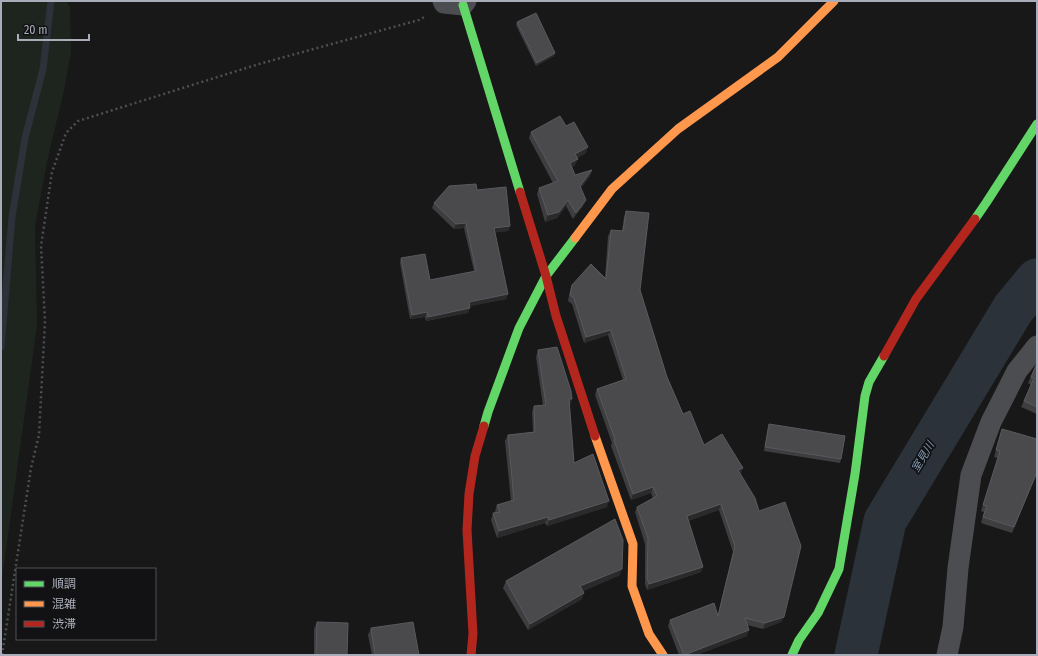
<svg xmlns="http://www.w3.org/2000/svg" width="1038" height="656" font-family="'Fira Sans Condensed','Noto Sans JP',sans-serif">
<rect width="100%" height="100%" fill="#181818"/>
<!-- green -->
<polygon fill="#1e251f" points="1,1 66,1 70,7 71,52 63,95 48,157 35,226 37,325 1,586"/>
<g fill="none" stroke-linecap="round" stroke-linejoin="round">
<!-- stream -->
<polyline stroke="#2b323a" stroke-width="7" points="1,347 12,217 25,138 43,69 51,1"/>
<!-- river -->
<polyline stroke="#2b323a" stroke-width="43" points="856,655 885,521 1013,309 1037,280"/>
<!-- path -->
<polyline stroke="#4e4f53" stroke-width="2.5" stroke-dasharray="2 3" stroke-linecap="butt" points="2,655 31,468 39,435 45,321 41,246 52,172 66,133 78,121 259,64 419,20 426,16"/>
<!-- street -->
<g stroke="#4c4d51" stroke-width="21">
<polyline points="443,1 444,3 463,5 466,1"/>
<polyline points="947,655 953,627 958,568 971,475 991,422 1017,371 1037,346"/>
</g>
<!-- fast -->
<g stroke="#63d668" stroke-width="9">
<polyline points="463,5 520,192"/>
<polyline points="975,219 986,203 1037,124"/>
<polyline points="484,426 488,412 519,328 546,276 575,238"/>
<polyline points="792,655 799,640 818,613 839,569 855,474 865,396 869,382 884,356"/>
</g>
<!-- slow -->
<g stroke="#ff974d" stroke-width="9">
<polyline points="575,238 612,189 678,129 778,57 834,1"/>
<polyline points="595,436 633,544 632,586 649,634 663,655"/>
</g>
<!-- jam -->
<g stroke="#b3261e" stroke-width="9">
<polyline points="520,192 546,276 556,316 595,436"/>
<polyline points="884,356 916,299 975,219"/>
<polyline points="471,655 473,634 467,530 469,494 475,456 484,426"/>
</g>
</g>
<!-- wall -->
<g fill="#3e3e40">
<polygon points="517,22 555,53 554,56 536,66 516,25"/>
<polygon points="566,126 586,153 577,158 575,165 572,167 575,175 590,176 581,188 583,206 573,219 566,206 557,218 545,222 537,194 539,188 553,183 529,138 531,132"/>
<polygon points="477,190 510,226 508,231 495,232 508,294 506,299 469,306 468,313 426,321 425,317 410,319 400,263 401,258 430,280 474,271 464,228 454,229 432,208 434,203"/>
<polygon points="626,211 640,290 667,377 683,414 704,445 743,468 740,474 784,617 781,622 763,629 747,625 747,636 696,655 679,655 668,626 670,620 718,614 733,552 719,510 688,521 701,572 647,590 645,584 645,544 635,512 637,507 653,498 651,493 631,500 611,446 612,443 595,395 597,389 623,380 608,335 584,343 572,304 568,301 570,291 572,285 605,278 608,236 611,230 622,231 624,217"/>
<polygon points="538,350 572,399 570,405 569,405 574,463 607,507 547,526 545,523 497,538 491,520 493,513 496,513 495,511 497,505 511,501 505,441 508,435 533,432 532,412 534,406 543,406 536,357"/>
<polygon points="1037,363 1037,414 1021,407 1031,385 1028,383"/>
<polygon points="769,424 841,459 840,463 764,451 768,428"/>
<polygon points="1002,429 1037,473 1012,533 981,523 984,512 981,511 998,458 994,457"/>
<polygon points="620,575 583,591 582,599 528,630 503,588 506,581"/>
<polygon points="317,622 347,655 314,655 314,629"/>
<polygon points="371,628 419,655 372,655 368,635"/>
</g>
<!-- shaded-wall -->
<g fill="#2a2a2b">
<polygon points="555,53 554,56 536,66 537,63"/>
<polygon points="588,147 586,153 572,160 575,154"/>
<polygon points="578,159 575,165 568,169 570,163"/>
<polygon points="592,170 590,176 577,192 580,186"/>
<polygon points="568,200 566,206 557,218 545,222 548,215"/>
<polygon points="586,200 583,206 573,219 576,213"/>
<polygon points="466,223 464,228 454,229 456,224"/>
<polygon points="510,226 508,231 492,233 494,228"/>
<polygon points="508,294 506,299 467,307 469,302"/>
<polygon points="470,308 468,313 426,321 428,317"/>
<polygon points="427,312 425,317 410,319 412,315"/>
<polygon points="611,330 608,335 584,343 586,337"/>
<polygon points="569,399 572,399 570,405 566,406"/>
<polygon points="743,468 740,474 736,476 738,470"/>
<polygon points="653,487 651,493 631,500 633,494"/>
<polygon points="609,501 607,507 547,526 549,520"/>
<polygon points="721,504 719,510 685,522 687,516"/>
<polygon points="548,517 545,523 497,538 499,531"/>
<polygon points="703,567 701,572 647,590 649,584"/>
<polygon points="622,569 620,575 578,593 580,586"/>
<polygon points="584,593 582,599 528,630 530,624"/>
<polygon points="784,617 781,622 763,629 765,623"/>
<polygon points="749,630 747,636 696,655 683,655"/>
</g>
<!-- building -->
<g fill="#4a4a4d" stroke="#585a5e">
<polygon points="536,13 555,53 537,63 517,22"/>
<polygon points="560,116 566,126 574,122 588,147 575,154 578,159 570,163 575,175 592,170 580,186 586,200 576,213 568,200 559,212 548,215 539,188 558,181 531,132"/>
<polygon points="476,184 477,190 506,187 510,226 494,228 508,294 469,302 470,308 428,317 427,312 412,315 401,258 425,254 430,280 476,271 466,223 456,224 434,203 449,186"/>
<polygon points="626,211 649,213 640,290 667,377 683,414 690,411 704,445 722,434 743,468 738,470 755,498 759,511 785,502 801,546 784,617 765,623 745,618 749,630 684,655 670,620 714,603 718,616 735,546 721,504 687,516 703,567 649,584 647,578 648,538 637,507 657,496 653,487 633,494 614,440 615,439 597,389 626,379 611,330 586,337 574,298 570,295 572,285 591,264 606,279 611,230 623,231"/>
<polygon points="557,347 571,391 572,399 569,399 574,463 593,454 609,501 549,520 548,517 499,531 493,513 500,512 497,505 514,500 508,435 535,432 534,406 546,405 538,350"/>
<polygon points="1037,363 1037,407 1024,401 1034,378 1031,377"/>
<polygon points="769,424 845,436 841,459 765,447"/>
<polygon points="1002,429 1037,439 1037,472 1014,527 983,517 987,506 983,505 1000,451 996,450"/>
<polygon points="615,519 623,540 622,569 580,586 584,593 530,624 506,581"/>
<polygon points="317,622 348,623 347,655 316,655"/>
<polygon points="413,622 419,655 375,655 371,628"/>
</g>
<g text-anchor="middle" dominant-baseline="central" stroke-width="3.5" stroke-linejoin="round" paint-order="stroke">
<!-- water labels -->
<g font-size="11" font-style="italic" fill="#809ab4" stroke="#121214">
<text transform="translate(923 457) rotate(-59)">室見川</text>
</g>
</g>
<!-- border -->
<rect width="1038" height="656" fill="none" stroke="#a9adb9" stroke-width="4"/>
<!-- legend -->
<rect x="16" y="568" width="140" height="72" fill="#121214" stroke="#4e5056"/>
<rect x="24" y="581" width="20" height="6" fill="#63d668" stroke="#4e5056"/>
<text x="52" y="588" font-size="12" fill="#a9adb9">順調</text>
<rect x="24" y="601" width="20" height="6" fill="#ff974d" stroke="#4e5056"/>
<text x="52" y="608" font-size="12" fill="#a9adb9">混雑</text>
<rect x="24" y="621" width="20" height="6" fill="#b3261e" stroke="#4e5056"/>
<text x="52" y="628" font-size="12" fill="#a9adb9">渋滞</text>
<!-- scale -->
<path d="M18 34v6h71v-6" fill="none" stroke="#a9adb9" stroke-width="2"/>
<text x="24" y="34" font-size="12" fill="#a9adb9" stroke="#121214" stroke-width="3" paint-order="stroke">20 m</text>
</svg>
